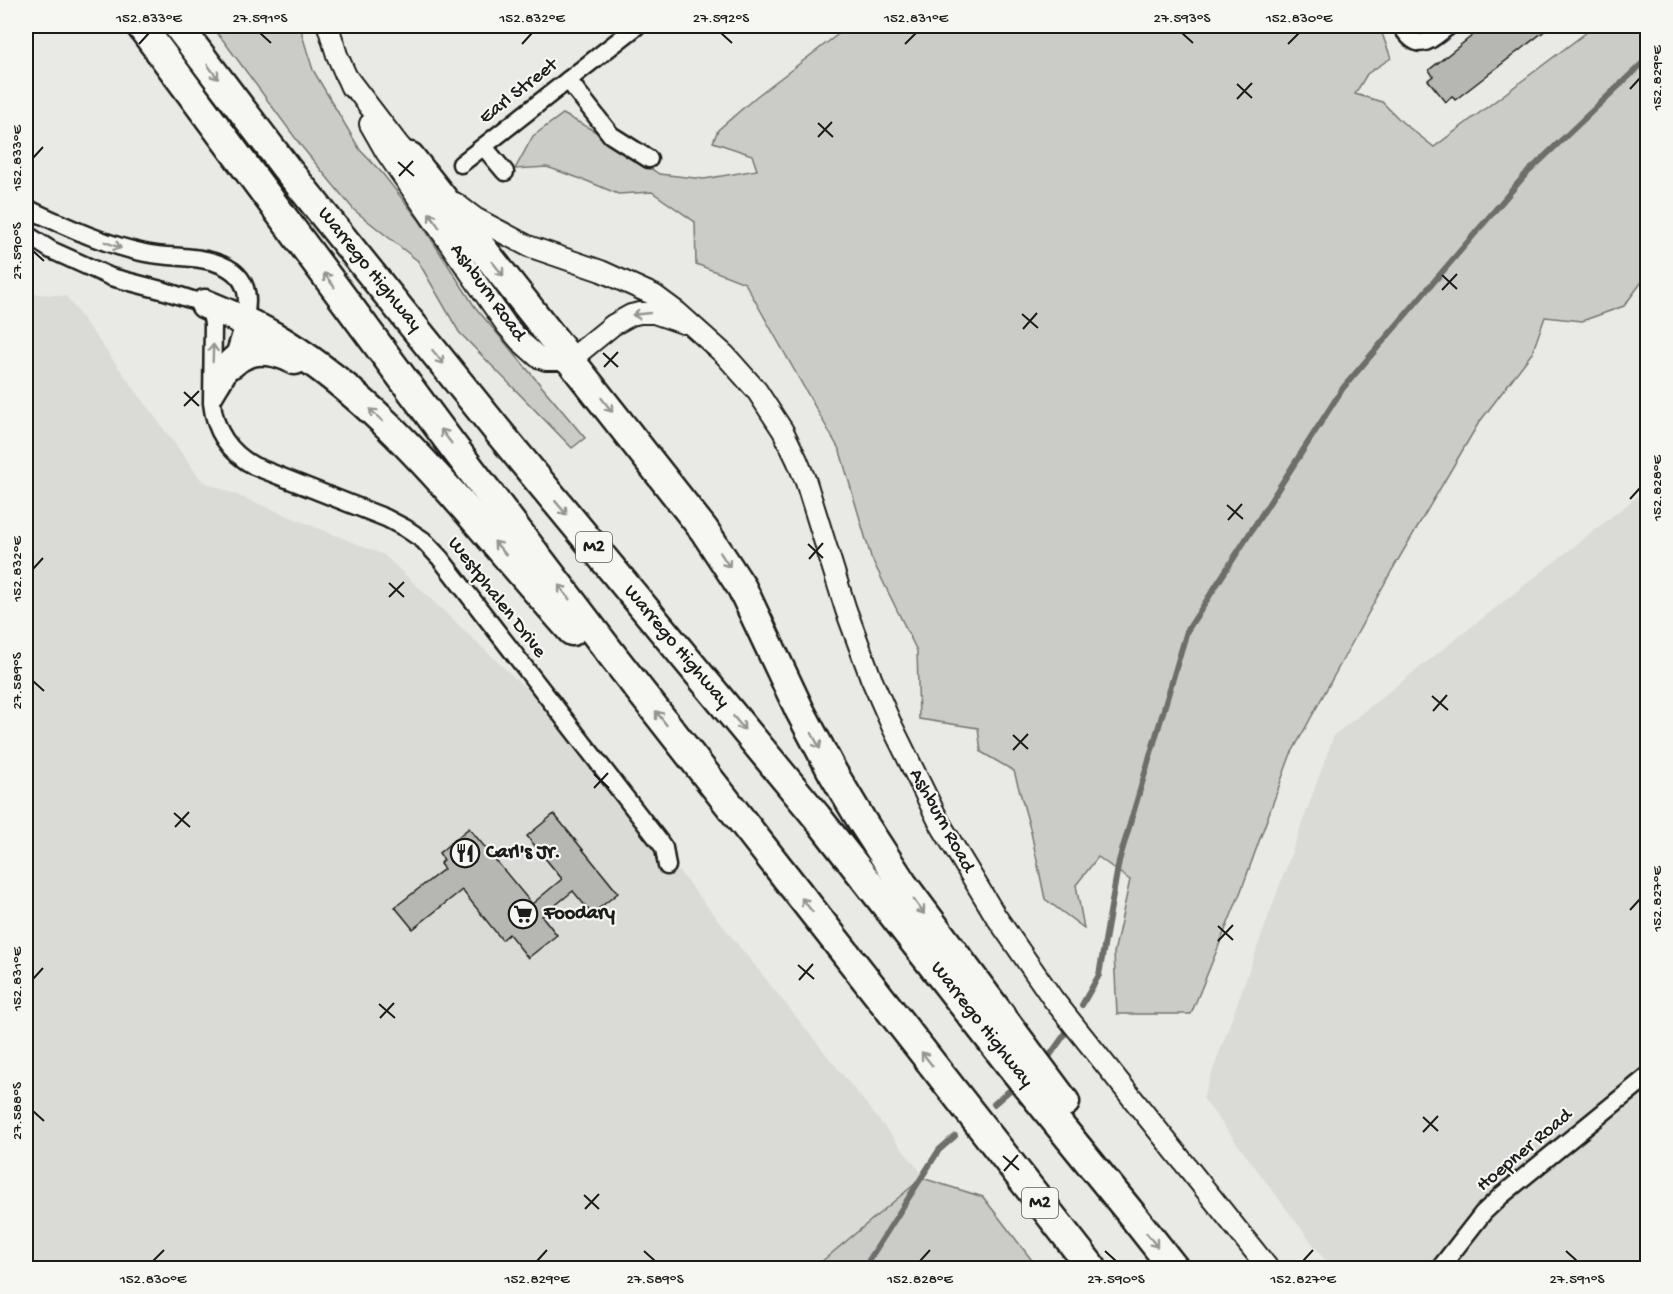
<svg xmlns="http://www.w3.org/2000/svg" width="1673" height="1294" font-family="'Gochi Hand',sans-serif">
<rect width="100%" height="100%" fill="#e9e9e5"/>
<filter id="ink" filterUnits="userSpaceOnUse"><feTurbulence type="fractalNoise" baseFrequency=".0167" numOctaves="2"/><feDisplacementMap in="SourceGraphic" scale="12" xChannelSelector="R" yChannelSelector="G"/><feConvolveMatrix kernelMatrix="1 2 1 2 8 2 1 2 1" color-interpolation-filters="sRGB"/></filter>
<g filter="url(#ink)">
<!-- built -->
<g fill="#dadad6">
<polygon points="26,293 66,296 202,481 384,555 551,712 924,1176 814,1268 26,1268"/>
<polygon points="1647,489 1647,1268 1331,1268 1203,1098 1334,735"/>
</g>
<!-- green -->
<g fill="#cbcbc7" stroke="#747472" stroke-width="1.5">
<polygon points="210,26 302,26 302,35 313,70 360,150 382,173 419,220 475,307 585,438 572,448 459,332 418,261 354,210 302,147 223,40"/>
<polygon points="849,26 1377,26 1380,28 1391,58 1367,74 1355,94 1382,102 1402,122 1434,147 1595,26 1647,26 1647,275 1624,306 1582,321 1545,317 1532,353 1478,424 1392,570 1290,756 1241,891 1191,1014 1117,1014 1114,953 1130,880 1098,857 1076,885 1084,928 1045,899 1031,832 1014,771 981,752 978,728 919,719 917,651 871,557 840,451 745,283 696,264 695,222 652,192 618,194 587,181 547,167 515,169 533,136 563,114 602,135 659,174 704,179 757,170 752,155 713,142 718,130 757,96"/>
<polygon points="922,1178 983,1197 1038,1268 814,1268"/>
</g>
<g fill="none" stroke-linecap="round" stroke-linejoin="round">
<!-- stream -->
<g stroke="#6d6d6c" stroke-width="6">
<polyline points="1082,1005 1099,975 1119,861 1187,631 1343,388 1525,175 1648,58"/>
<polyline points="1048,1058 1065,1034"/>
<polyline points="994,1104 1009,1091"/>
<polyline points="864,1268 939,1150 955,1136"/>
</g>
</g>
<!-- building -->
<g fill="#b6b6b3" stroke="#1c1c1c" stroke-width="1.5">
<polygon points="1497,26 1551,26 1455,100 1452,96 1446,102 1428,80 1433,76 1429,70 1482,28 1487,34"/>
<polygon points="554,814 618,893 592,914 573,891 542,916 557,935 528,958 509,934 502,940 462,890 413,929 395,907 444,869 440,864 444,860 439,853 469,828 532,904 562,879 527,836"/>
</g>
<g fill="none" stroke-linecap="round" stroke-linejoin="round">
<!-- minor casing -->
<g stroke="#1c1c1c" stroke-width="21">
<g id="minor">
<path d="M1401,26C1419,54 1427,42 1449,26"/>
<polyline points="568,80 611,135 649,159"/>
<polyline points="484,147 505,172"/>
<polyline points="461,164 637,26"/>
<path d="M26,208C64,225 104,245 145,253C168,258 192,255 214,262C256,275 250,306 239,340C235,352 232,364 227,375C223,383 217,391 213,399"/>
<path d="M26,234L51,250L111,277L165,291L205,304L211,314L213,323L212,403C215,432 229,452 254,466L386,518L405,528L423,540L440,558L659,841L664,848L667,866"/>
<polyline points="1440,1268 1483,1213 1502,1195 1648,1076"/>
</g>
</g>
<!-- tertiary casing -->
<g stroke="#1c1c1c" stroke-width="24">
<g id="tertiary">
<polyline points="328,26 337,55 351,87"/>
<polyline points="346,76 398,144 417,166"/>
<polyline points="370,124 386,152 507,326 520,341 538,357 546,360 570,360 613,325 631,315 640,313 654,313 683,323"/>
<polyline points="455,203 475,218 528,246 601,271 654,295 677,312 725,355 757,391 783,431 797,460 806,482 846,610 871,678 892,726 939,822 995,915 1053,999 1268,1268"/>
</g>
</g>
<!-- motorway casing -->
<g stroke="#1c1c1c" stroke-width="33">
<g id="motorway">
<polyline points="141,26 449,441 612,655 1092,1268"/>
<polyline points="178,26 286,168 497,430 817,817 1012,1067 1129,1211 1174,1268"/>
<polyline points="410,157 704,530 742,588 800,711 833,773 863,823 902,883 1065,1102"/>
<path d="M205,304C232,315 259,327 283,342C359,389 421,457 479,524C510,560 541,596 572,631"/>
<path d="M232,363C251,345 274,349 295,360"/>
</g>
</g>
<!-- minor -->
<use href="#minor" stroke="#f6f6f2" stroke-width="16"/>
<!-- tertiary -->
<use href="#tertiary" stroke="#f6f6f2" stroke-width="20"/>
<!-- motorway -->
<use href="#motorway" stroke="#f6f6f2" stroke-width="28"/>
</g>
<!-- one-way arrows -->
<defs><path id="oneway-shaft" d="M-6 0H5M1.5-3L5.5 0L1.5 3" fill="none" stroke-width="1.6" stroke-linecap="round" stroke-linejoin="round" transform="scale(1.5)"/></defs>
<g stroke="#949492">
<use href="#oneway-shaft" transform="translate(213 72) rotate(53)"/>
<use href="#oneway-shaft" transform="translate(434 220) rotate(-125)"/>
<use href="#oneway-shaft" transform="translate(113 245) rotate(22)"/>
<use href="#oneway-shaft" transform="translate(498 269) rotate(51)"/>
<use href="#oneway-shaft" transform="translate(329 280) rotate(-127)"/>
<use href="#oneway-shaft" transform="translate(641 314) rotate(174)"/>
<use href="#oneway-shaft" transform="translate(213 353) rotate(-88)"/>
<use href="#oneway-shaft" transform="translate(438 357) rotate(51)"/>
<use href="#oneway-shaft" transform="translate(607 405) rotate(52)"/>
<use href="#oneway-shaft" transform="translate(376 415) rotate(-137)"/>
<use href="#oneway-shaft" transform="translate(446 436) rotate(-127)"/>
<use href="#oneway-shaft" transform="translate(561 508) rotate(50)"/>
<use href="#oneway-shaft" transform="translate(500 548) rotate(-131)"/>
<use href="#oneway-shaft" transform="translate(725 560) rotate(57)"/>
<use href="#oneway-shaft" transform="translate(564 592) rotate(-127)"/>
<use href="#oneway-shaft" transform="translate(661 718) rotate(-128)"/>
<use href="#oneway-shaft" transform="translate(739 723) rotate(50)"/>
<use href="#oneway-shaft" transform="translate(816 741) rotate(62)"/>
<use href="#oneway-shaft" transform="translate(807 905) rotate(-128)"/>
<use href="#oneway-shaft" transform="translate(919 907) rotate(54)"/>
<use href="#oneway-shaft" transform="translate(927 1059) rotate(-128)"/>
<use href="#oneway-shaft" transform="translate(1152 1240) rotate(52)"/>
</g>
</g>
<!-- ticks -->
<path fill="none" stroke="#1c1c1c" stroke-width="2" d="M260,33L271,43M721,33L732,43M1182,33L1193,43M139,44L149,33M522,44L532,33M905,44L916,33M1288,44L1299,33M1237,84L1252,98M1630,89L1640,78M1237,99L1252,83M818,123L833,137M818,137L832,122M33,158L43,147M398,162L414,176M399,176L413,161M33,251L44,261M1442,275L1457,289M1442,290L1457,274M1022,314L1038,328M1023,329L1037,313M603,353L618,367M604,367L618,352M184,392L199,406M184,406L199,391M1630,499L1640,488M1227,505L1243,519M1228,520L1242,504M808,544L823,558M809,559L823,543M33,569L43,558M389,583L404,597M389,597L404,582M33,681L44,691M1432,696L1448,710M1433,711L1447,695M1013,735L1028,749M1013,750L1028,734M594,774L609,788M594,788L608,773M174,813L190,827M175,827L189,812M1630,910L1640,899M1218,926L1233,940M1218,941L1233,925M798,965L814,979M33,979L43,968M799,980L813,964M379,1004L395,1018M380,1018L394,1003M33,1111L44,1121M1423,1117L1438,1131M1423,1132L1438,1116M1003,1156L1019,1170M1004,1171L1018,1155M584,1195L599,1209M585,1209L599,1194M644,1251L655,1261M1105,1251L1116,1261M1566,1251L1577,1261M153,1261L164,1250M537,1261L547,1250M920,1261L930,1250M1303,1261L1313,1250"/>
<!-- icons -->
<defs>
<g id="restaurant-ring" transform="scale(1.5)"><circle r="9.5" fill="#f6f6f2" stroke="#1c1c1c" stroke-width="1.5"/><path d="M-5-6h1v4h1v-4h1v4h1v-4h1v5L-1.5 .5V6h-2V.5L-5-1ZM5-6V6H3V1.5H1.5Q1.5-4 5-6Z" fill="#1c1c1c"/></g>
<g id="supermarket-ring" transform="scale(1.5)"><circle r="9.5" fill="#f6f6f2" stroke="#1c1c1c" stroke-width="1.5"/><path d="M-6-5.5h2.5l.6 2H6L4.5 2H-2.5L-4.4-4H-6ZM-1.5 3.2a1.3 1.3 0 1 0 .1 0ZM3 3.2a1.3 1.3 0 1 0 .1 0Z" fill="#1c1c1c"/></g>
</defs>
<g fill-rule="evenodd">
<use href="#restaurant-ring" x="465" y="853"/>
<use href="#supermarket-ring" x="523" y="914"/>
</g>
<g text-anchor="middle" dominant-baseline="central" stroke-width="4.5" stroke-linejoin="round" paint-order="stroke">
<!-- shield labels -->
<g fill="#f6f6f2" stroke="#5d5d5c" stroke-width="1.5">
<rect x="576" y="532" width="36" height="30" rx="4.5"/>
<rect x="1022" y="1188" width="36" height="30" rx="4.5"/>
</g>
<g font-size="18" font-weight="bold" fill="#1c1c1c">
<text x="594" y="547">M2</text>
<text x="1040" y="1203">M2</text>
</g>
<!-- street labels -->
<g font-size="20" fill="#1c1c1c" stroke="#f6f6f2">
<text transform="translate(519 92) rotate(-38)">Earl Street</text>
<text transform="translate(369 270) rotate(51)">Warrego Highway</text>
<text transform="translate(487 293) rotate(54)">Ashburn Road</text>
<text transform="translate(496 598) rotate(52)">Westphalen Drive</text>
<text transform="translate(676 647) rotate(50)">Warrego Highway</text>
<text transform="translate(941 821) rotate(61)">Ashburn Road</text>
<text transform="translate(981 1025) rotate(52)">Warrego Highway</text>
<text transform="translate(1525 1151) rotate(-40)">Hoepner Road</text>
</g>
<!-- poi labels -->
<g font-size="20" font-weight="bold" fill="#1c1c1c" stroke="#f6f6f2" text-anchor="start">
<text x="486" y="853">Carl's Jr.</text>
<text x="544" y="914">Foodary</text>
</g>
</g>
<!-- margin -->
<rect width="1673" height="1294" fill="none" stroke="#f6f6f2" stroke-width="66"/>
<rect x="33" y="33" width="1607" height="1228" fill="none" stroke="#1c1c1c" stroke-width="2"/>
<g font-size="15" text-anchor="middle" fill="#1c1c1c">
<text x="149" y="22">152.833°E</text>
<text x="260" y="22">27.591°S</text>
<text x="532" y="22">152.832°E</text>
<text x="721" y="22">27.592°S</text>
<text x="916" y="22">152.831°E</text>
<text x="1182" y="22">27.593°S</text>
<text x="1299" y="22">152.830°E</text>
<text transform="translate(1656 78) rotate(-90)" y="5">152.829°E</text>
<text transform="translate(16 158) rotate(-90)" y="5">152.833°E</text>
<text transform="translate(16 251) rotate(-90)" y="5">27.590°S</text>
<text transform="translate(1656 488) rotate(-90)" y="5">152.828°E</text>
<text transform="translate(16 569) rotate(-90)" y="5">152.832°E</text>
<text transform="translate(16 681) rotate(-90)" y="5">27.589°S</text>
<text transform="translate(1656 899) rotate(-90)" y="5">152.827°E</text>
<text transform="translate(16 979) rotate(-90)" y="5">152.831°E</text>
<text transform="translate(16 1111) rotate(-90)" y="5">27.588°S</text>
<text x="153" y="1283">152.830°E</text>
<text x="537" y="1283">152.829°E</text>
<text x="655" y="1283">27.589°S</text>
<text x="920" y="1283">152.828°E</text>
<text x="1116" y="1283">27.590°S</text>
<text x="1303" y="1283">152.827°E</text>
<text x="1577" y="1283">27.591°S</text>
</g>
</svg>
